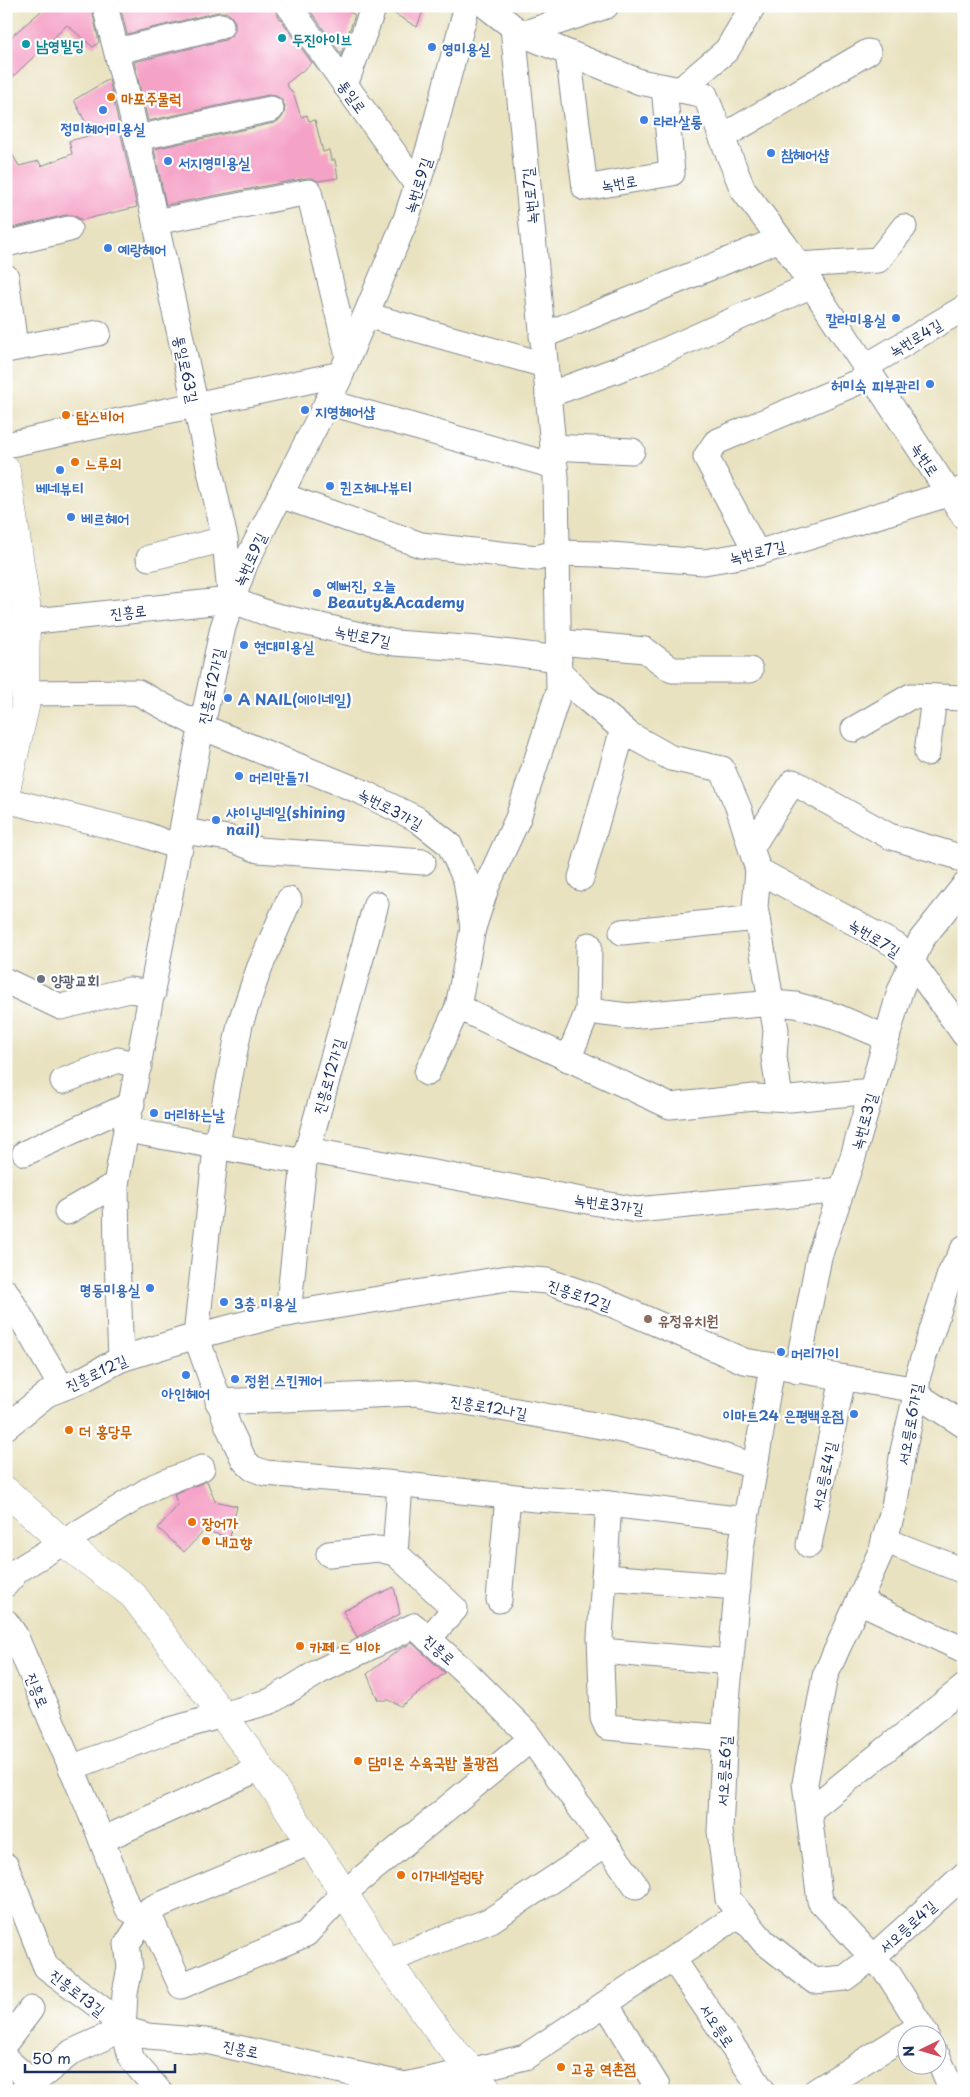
<svg xmlns="http://www.w3.org/2000/svg" width="970" height="2097" font-family="'Playpen Sans','Poor Story',sans-serif">
<rect width="100%" height="100%" fill="#fff"/>
<filter id="ink" filterUnits="userSpaceOnUse"><feTurbulence type="fractalNoise" baseFrequency=".02" numOctaves="2"/><feDisplacementMap in="SourceGraphic" scale="10" xChannelSelector="R" yChannelSelector="G"/><feConvolveMatrix kernelMatrix="1 2 1 2 8 2 1 2 1" color-interpolation-filters="sRGB"/></filter>
<filter id="wash" filterUnits="userSpaceOnUse"><feTurbulence type="fractalNoise" baseFrequency=".0096" numOctaves="4" result="noise"/><feDisplacementMap in="SourceGraphic" scale="20" xChannelSelector="R" yChannelSelector="G"/><feGaussianBlur stdDeviation="1.12" result="paint"/><feColorMatrix in="noise" values="0 0 0 0 0 0 0 0 0 0 0 0 0 0 0 0 0 1.4 0 .05"/><feComposite in="paint" operator="in"/></filter>
<g filter="url(#wash)">
<rect width="100%" height="100%" fill="#e9e2c0"/>
<g id="blocks">
<!-- building -->
<g fill="#f5a2c7">
<polygon points="47,6 91,6 99,42 93,47 67,25 6,83 6,41"/>
<polygon points="120,6 275,6 277,14 312,63 286,84 294,95 301,117 307,115 309,121 315,120 323,152 329,150 331,160 335,160 338,178 318,181 313,178 306,178 166,205 154,149 274,123 280,120 284,114 285,106 281,99 276,96 268,95 148,121 134,62 225,40 231,36 235,31 235,22 231,16 226,12 218,12 127,34"/>
<polygon points="307,6 340,6 355,15 341,54"/>
<polygon points="388,6 425,6 417,27 388,10"/>
<polygon points="109,79 137,207 82,220 73,215 66,215 12,228 6,206 6,143 19,166 39,161 41,166 72,154 69,141 92,135 74,100"/>
<polygon points="207,1481 215,1501 237,1506 230,1537 204,1531 184,1552 158,1528 178,1505 174,1494"/>
<polygon points="394,1587 400,1614 357,1637 343,1611"/>
<polygon points="412,1643 445,1673 401,1706 388,1700 378,1700 367,1674 400,1649"/>
</g>
</g>
</g>
<g filter="url(#ink)">
<use href="#blocks" fill-opacity="0" stroke="#82888f" stroke-width="1"/>
<g fill="none" stroke-linecap="round" stroke-linejoin="round">
<!-- minor casing -->
<g stroke="#82888f" stroke-width="27">
<g id="minor">
<polyline points="105,6 127,93 225,539 230,595"/>
<polyline points="289,6 417,185"/>
<polyline points="486,6 522,34 640,82 705,95 743,190 785,245 964,516"/>
<polyline points="522,34 606,6"/>
<polyline points="117,51 221,26"/>
<polyline points="568,53 585,188 672,173 664,87"/>
<polyline points="345,85 374,6"/>
<polyline points="680,90 727,50 753,6"/>
<polyline points="722,137 868,52"/>
<polyline points="137,138 271,109"/>
<polyline points="155,222 309,192 348,356"/>
<polyline points="6,244 69,229"/>
<polyline points="798,265 878,260 904,227"/>
<polyline points="6,277 15,347"/>
<polyline points="366,315 545,365"/>
<polyline points="542,336 780,239"/>
<polyline points="6,350 98,333"/>
<polyline points="865,367 964,308"/>
<polyline points="548,395 644,360 812,285"/>
<polyline points="327,402 554,466"/>
<polyline points="6,445 341,374"/>
<polyline points="553,447 632,451"/>
<polyline points="280,495 421,545 536,558 557,553 597,554 704,562 757,553 964,489"/>
<polyline points="757,553 706,457 716,442 872,376"/>
<polyline points="149,558 225,539"/>
<polyline points="26,622 231,600 272,615 395,643 478,649 559,659"/>
<polyline points="559,642 645,650 672,670 750,670"/>
<polyline points="559,671 583,696 630,735 671,758 722,769 739,809 758,870 755,907 776,1030 774,1057 780,1098"/>
<polyline points="25,693 137,692 202,727 362,792 417,819 449,844 466,880 473,928 458,1007 427,1073"/>
<polyline points="854,729 911,696 964,698"/>
<polyline points="927,753 934,697"/>
<polyline points="6,800 143,834 180,848"/>
<polyline points="183,831 228,838 258,850 423,862"/>
<polyline points="751,848 793,782 889,836 956,856 964,861"/>
<polyline points="758,870 897,946 912,962 964,1034"/>
<polyline points="581,878 623,729"/>
<polyline points="289,900 259,969 240,1024 216,1148 196,1336 228,1426 244,1460 252,1468 265,1473 386,1483 535,1499 600,1503 745,1520"/>
<polyline points="473,928 487,885 518,818 559,691 556,477 513,27"/>
<polyline points="622,932 757,918"/>
<polyline points="589,945 588,1011 628,1016 772,1003 796,1005 835,1016 887,1038"/>
<polyline points="6,981 61,1007 129,990 153,993"/>
<polyline points="458,1007 670,1106 754,1097 790,1099 872,1091"/>
<polyline points="568,1059 588,1011"/>
<polyline points="63,1081 118,1060 139,1066"/>
<polyline points="127,1130 304,1162"/>
<polyline points="307,1150 637,1210 842,1190"/>
<polyline points="25,1153 132,1104"/>
<polyline points="67,1212 116,1184"/>
<polyline points="6,1292 62,1388"/>
<polyline points="288,1314 304,1162 376,904"/>
<polyline points="121,1359 117,1258 116,1184 198,744 223,627 245,564 339,379 406,219 430,145 467,6"/>
<polyline points="772,1367 741,1548 726,1712 720,1831 728,1899 764,1942 814,1981 845,1978 873,1957 964,1875"/>
<polyline points="797,1371 819,1257 853,1157 900,991 921,940 964,886"/>
<polyline points="218,1402 416,1393 612,1428 680,1443 754,1466"/>
<polyline points="6,1427 47,1394 80,1381 121,1359 186,1339 274,1316 508,1278 547,1281 595,1297 744,1361 906,1388 964,1425"/>
<polyline points="400,1485 395,1553 455,1609 428,1639"/>
<polyline points="609,1504 600,1637 603,1718 607,1727 725,1738"/>
<polyline points="884,1540 964,1571"/>
<polyline points="809,1545 843,1378"/>
<polyline points="329,1554 378,1549 395,1553"/>
<polyline points="604,1577 738,1587"/>
<polyline points="6,1584 18,1570 155,1486 202,1468"/>
<polyline points="499,1600 508,1496"/>
<polyline points="859,1601 964,1650"/>
<polyline points="6,1622 15,1635 97,1828 128,1909 153,1924 181,1986 306,1934 344,1893 531,1739"/>
<polyline points="601,1651 731,1662"/>
<polyline points="71,1768 167,1731 271,1701 320,1671 414,1626 472,1678 526,1732 636,1886"/>
<polyline points="809,1811 964,1687"/>
<polyline points="102,1840 260,1768"/>
<polyline points="6,1866 46,1967 105,2011 123,2029 148,2036 206,2041 405,2085 470,2071 525,2057 740,1914"/>
<polyline points="673,1959 763,2091"/>
<polyline points="387,1961 491,1920 606,1844"/>
<polyline points="606,2004 657,2086 651,2091"/>
<polyline points="926,2034 889,1975 820,1901 805,1783 825,1676 882,1549 894,1507 903,1451 916,1395 918,1375 950,1274 964,1248"/>
<polyline points="6,2042 31,2009"/>
<polyline points="938,2057 952,2091"/>
<polyline points="6,2059 33,2083"/>
<polyline points="23,2091 72,2052 123,2029"/>
<polyline points="159,2091 132,2060 123,2029 125,1993 130,1968 127,1944 150,1909 311,1842"/>
<polyline points="816,2091 921,2026"/>
</g>
</g>
<!-- major casing -->
<g stroke="#82888f" stroke-width="29">
<g id="major">
<polyline points="6,470 26,604 25,707 6,790"/>
<polyline points="6,1491 64,1543 133,1595 248,1749 333,1876 387,1961 444,2039 489,2091"/>
</g>
</g>
<!-- minor -->
<use href="#minor" stroke="#fff" stroke-width="25"/>
<!-- major -->
<use href="#major" stroke="#fff" stroke-width="28"/>
</g>
</g>
<!-- markers -->
<g fill="#0f9aa8" stroke="#fff" stroke-width="2">
<circle cx="282" cy="38" r="5"/>
<circle cx="26" cy="44" r="5"/>
</g>
<g fill="#3f7fe0" stroke="#fff" stroke-width="2">
<circle cx="432" cy="47" r="5"/>
<circle cx="103" cy="110" r="5"/>
<circle cx="644" cy="120" r="5"/>
<circle cx="771" cy="153" r="5"/>
<circle cx="168" cy="161" r="5"/>
<circle cx="108" cy="248" r="5"/>
<circle cx="896" cy="318" r="5"/>
<circle cx="930" cy="384" r="5"/>
<circle cx="305" cy="410" r="5"/>
<circle cx="60" cy="470" r="5"/>
<circle cx="330" cy="486" r="5"/>
<circle cx="71" cy="517" r="5"/>
<circle cx="317" cy="593" r="5"/>
<circle cx="244" cy="645" r="5"/>
<circle cx="228" cy="698" r="5"/>
<circle cx="239" cy="776" r="5"/>
<circle cx="216" cy="820" r="5"/>
<circle cx="154" cy="1113" r="5"/>
<circle cx="150" cy="1288" r="5"/>
<circle cx="224" cy="1302" r="5"/>
<circle cx="781" cy="1352" r="5"/>
<circle cx="186" cy="1375" r="5"/>
<circle cx="235" cy="1379" r="5"/>
<circle cx="854" cy="1414" r="5"/>
</g>
<g fill="#e8710a" stroke="#fff" stroke-width="2">
<circle cx="111" cy="97" r="5"/>
<circle cx="66" cy="415" r="5"/>
<circle cx="75" cy="462" r="5"/>
<circle cx="69" cy="1430" r="5"/>
<circle cx="192" cy="1522" r="5"/>
<circle cx="206" cy="1541" r="5"/>
<circle cx="300" cy="1646" r="5"/>
<circle cx="358" cy="1761" r="5"/>
<circle cx="401" cy="1875" r="5"/>
<circle cx="561" cy="2067" r="5"/>
</g>
<circle fill="#6b7280" stroke="#fff" stroke-width="2" cx="41" cy="979" r="5"/>
<circle fill="#8d6e63" stroke="#fff" stroke-width="2" cx="648" cy="1319" r="5"/>
<g text-anchor="middle" dominant-baseline="central" stroke-width="4.5" stroke-linejoin="round" paint-order="stroke">
<!-- culture labels -->
<g font-size="15" font-weight="bold" fill="#0d838f" stroke="#fff" text-anchor="start">
<text x="292" y="38">두진아이브</text>
<text x="36" y="44">남영빌딩</text>
</g>
<!-- shop labels -->
<g font-size="15" font-weight="bold" fill="#366cbe" stroke="#fff" text-anchor="start">
<text x="442" y="47">영미용실</text>
<text x="654" y="120">라라살롱</text>
<text x="103" y="127" text-anchor="middle">정미헤어미용실</text>
<text x="781" y="153">참헤어샵</text>
<text x="178" y="161">서지영미용실</text>
<text x="118" y="248">예랑헤어</text>
<text x="886" y="318" text-anchor="end">칼라미용실</text>
<text x="920" y="384" text-anchor="end">허미숙 피부관리</text>
<text x="315" y="410">지영헤어샵</text>
<text x="340" y="486">퀸즈헤나뷰티</text>
<text x="60" y="487" text-anchor="middle">베네뷰티</text>
<text x="81" y="517">베르헤어</text>
<text x="327" y="584">예뻐진, 오늘<tspan x="327" dy="17">Beauty&amp;Academy</tspan></text>
<text x="254" y="645">현대미용실</text>
<text x="238" y="698">A NAIL(에이네일)</text>
<text x="249" y="776">머리만들기</text>
<text x="226" y="811">샤이닝네일(shining<tspan x="226" dy="17">nail)</tspan></text>
<text x="164" y="1113">머리하는날</text>
<text x="140" y="1288" text-anchor="end">명동미용실</text>
<text x="234" y="1302">3층 미용실</text>
<text x="791" y="1352">머리가이</text>
<text x="245" y="1379">정원 스킨케어</text>
<text x="186" y="1392" text-anchor="middle">아인헤어</text>
<text x="844" y="1414" text-anchor="end">이마트24 은평백운점</text>
</g>
<!-- street labels -->
<g font-size="15" fill="#1b2f5e" stroke="#fff">
<text transform="translate(353 96) rotate(54)">통일로</text>
<text transform="translate(619 182) rotate(-9)">녹번로</text>
<text transform="translate(417 185) rotate(-72)">녹번로9길</text>
<text transform="translate(529 196) rotate(-95)">녹번로7길</text>
<text transform="translate(915 337) rotate(-31)">녹번로4길</text>
<text transform="translate(187 369) rotate(78)">통일로63길</text>
<text transform="translate(926 459) rotate(57)">녹번로</text>
<text transform="translate(757 551) rotate(-13)">녹번로7길</text>
<text transform="translate(249 559) rotate(-65)">녹번로9길</text>
<text transform="translate(128 611) rotate(-6)">진흥로</text>
<text transform="translate(363 635) rotate(12)">녹번로7길</text>
<text transform="translate(210 686) rotate(-78)">진흥로12가길</text>
<text transform="translate(391 808) rotate(28)">녹번로3가길</text>
<text transform="translate(875 937) rotate(32)">녹번로7길</text>
<text transform="translate(328 1076) rotate(-74)">진흥로12가길</text>
<text transform="translate(863 1121) rotate(-74)">녹번로3길</text>
<text transform="translate(609 1203) rotate(8)">녹번로3가길</text>
<text transform="translate(580 1294) rotate(19)">진흥로12길</text>
<text transform="translate(96 1372) rotate(-25)">진흥로12길</text>
<text transform="translate(489 1406) rotate(10)">진흥로12나길</text>
<text transform="translate(909 1424) rotate(-80)">서오릉로6가길</text>
<text transform="translate(823 1476) rotate(-78)">서오릉로4길</text>
<text transform="translate(440 1649) rotate(42)">진흥로</text>
<text transform="translate(38 1690) rotate(68)">진흥로</text>
<text transform="translate(723 1771) rotate(-87)">서오릉로6길</text>
<text transform="translate(907 1926) rotate(-42)">서오릉로4길</text>
<text transform="translate(78 1992) rotate(38)">진흥로13길</text>
<text transform="translate(718 2025) rotate(56)">서오릉로</text>
<text transform="translate(241 2048) rotate(12)">진흥로</text>
</g>
<!-- food labels -->
<g font-size="15" font-weight="bold" fill="#c56008" stroke="#fff" text-anchor="start">
<text x="121" y="97">마포주물럭</text>
<text x="76" y="415">탐스비어</text>
<text x="85" y="462">느루의</text>
<text x="79" y="1430">더 홍당무</text>
<text x="202" y="1522">장어가</text>
<text x="216" y="1541">내고향</text>
<text x="310" y="1646">카페 드 비야</text>
<text x="368" y="1761">담미온 수육국밥 불광점</text>
<text x="411" y="1875">이가네설렁탕</text>
<text x="571" y="2067">고공 역촌점</text>
</g>
<!-- worship labels -->
<g font-size="15" font-weight="bold" fill="#5b616d" stroke="#fff" text-anchor="start">
<text x="51" y="979">양광교회</text>
</g>
<!-- education labels -->
<g font-size="15" font-weight="bold" fill="#785e54" stroke="#fff" text-anchor="start">
<text x="658" y="1319">유정유치원</text>
</g>
</g>
<!-- margin -->
<rect width="970" height="2097" fill="none" stroke="#fff" stroke-width="25"/>
<!-- north arrow -->
<g transform="translate(922 2050) rotate(265)"><circle r="24" fill="#ffffff" stroke="#a4acbf"/>
<path d="M0-4L9 19L0 12L-9 19Z" fill="#d1495b"/>
<text y="-8" font-size="14" font-weight="bold" text-anchor="middle" fill="#1b2f5e">N</text>
</g>
<!-- scale -->
<path d="M25 2064v8h150v-8" fill="none" stroke="#1b2f5e" stroke-width="2.5"/>
<text x="32" y="2064" font-size="15" fill="#1b2f5e" stroke="#ffffff" stroke-width="4" paint-order="stroke">50 m</text>
</svg>
